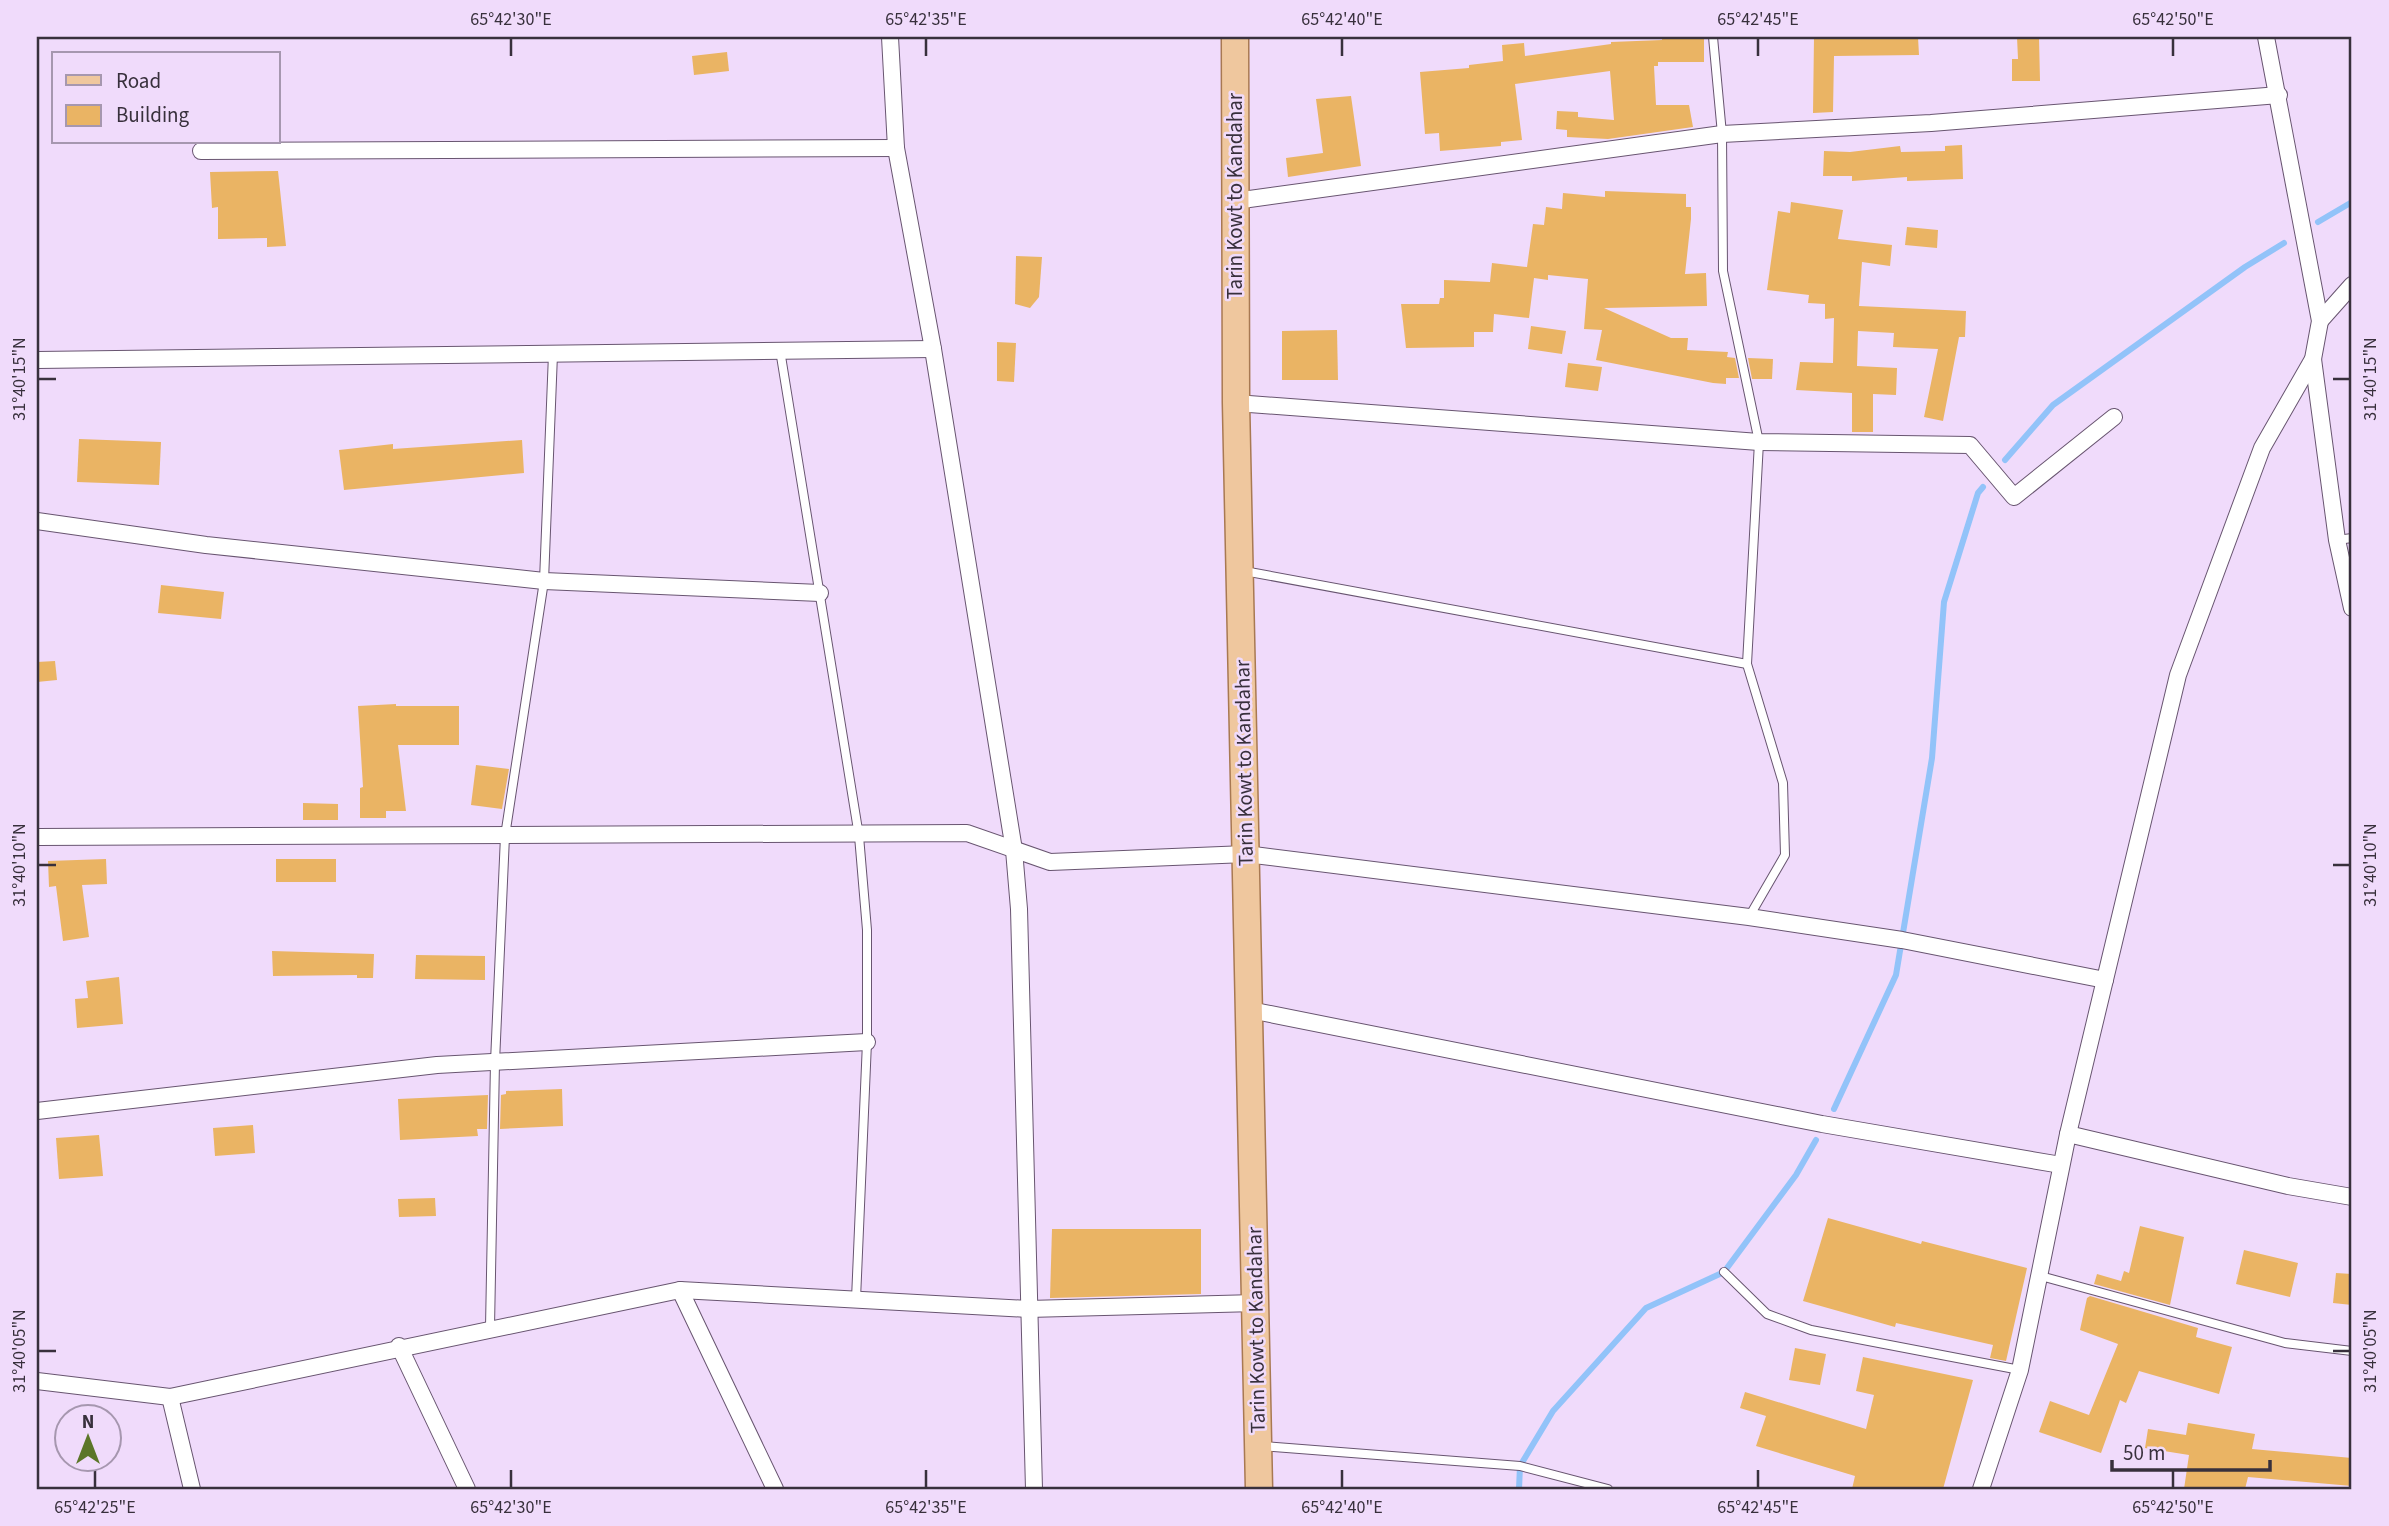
<svg xmlns="http://www.w3.org/2000/svg" width="2389" height="1526" font-family="'Source Sans 3',sans-serif">
<rect width="100%" height="100%" fill="#f0dbfb"/>
<g fill="none" stroke-linecap="round" stroke-linejoin="round">
<!-- stream -->
<g stroke="#92c3f9" stroke-width="6">
<polyline points="2318,222 2352,202"/>
<polyline points="2005,460 2053,405 2245,267 2284,243"/>
<polyline points="1834,1109 1896,975 1932,758 1944,602 1978,493 1983,487"/>
<polyline points="1519,1489 1520,1466 1553,1411 1646,1308 1724,1272 1796,1175 1816,1140"/>
</g>
</g>
<!-- building -->
<g fill="#eab464">
<polygon points="1662,37 1704,37 1704,62 1658,62 1658,66 1654,66 1656,105 1689,105 1693,127 1608,139 1567,137 1567,130 1556,129 1557,111 1578,112 1578,117 1614,120 1610,71 1515,84 1522,140 1501,142 1501,146 1440,151 1439,133 1425,134 1420,72 1469,68 1469,65 1503,61 1502,45 1524,43 1525,56 1611,44 1611,42 1662,40"/>
<polygon points="1814,37 1918,37 1919,55 1834,56 1833,112 1813,113"/>
<polygon points="2017,37 2039,37 2040,81 2012,81 2012,59 2018,59"/>
<polygon points="727,52 729,71 694,75 692,56"/>
<polygon points="1351,96 1361,166 1288,177 1286,158 1323,153 1316,99"/>
<polygon points="1962,145 1963,179 1907,181 1907,177 1852,181 1852,176 1823,176 1824,151 1850,152 1900,146 1901,152 1945,151 1945,146"/>
<polygon points="278,171 286,246 267,247 267,238 218,239 218,207 212,208 210,172"/>
<polygon points="1605,191 1686,194 1686,207 1691,207 1691,219 1685,274 1706,273 1707,306 1604,308 1671,338 1688,338 1687,350 1728,352 1727,357 1735,358 1739,378 1726,378 1726,384 1713,383 1596,360 1602,330 1584,329 1588,279 1548,275 1548,280 1534,278 1529,318 1494,314 1493,332 1474,332 1474,347 1406,348 1401,304 1439,304 1440,298 1444,298 1444,280 1490,282 1492,263 1527,267 1533,224 1544,225 1546,207 1562,209 1563,193 1605,197"/>
<polygon points="1791,202 1843,210 1838,239 1892,245 1890,266 1862,262 1859,306 1966,311 1965,337 1959,337 1943,421 1924,417 1938,349 1893,347 1894,333 1858,331 1857,366 1897,368 1896,395 1873,394 1873,432 1852,432 1852,393 1796,390 1800,362 1833,363 1834,318 1825,319 1825,304 1808,303 1809,295 1767,290 1778,211 1790,213"/>
<polygon points="1907,227 1938,230 1937,248 1905,245"/>
<polygon points="1016,256 1042,257 1039,297 1030,308 1015,304"/>
<polygon points="1531,326 1566,331 1562,354 1528,349"/>
<polygon points="1337,330 1338,380 1282,380 1282,331"/>
<polygon points="997,342 1016,343 1014,382 997,381"/>
<polygon points="1748,358 1773,359 1772,379 1752,379"/>
<polygon points="1568,363 1602,367 1598,391 1565,387"/>
<polygon points="79,439 161,442 159,485 77,482"/>
<polygon points="522,440 524,473 344,490 339,450 393,444 393,449"/>
<polygon points="161,585 224,592 221,619 158,613"/>
<polygon points="55,661 57,680 37,682 37,662"/>
<polygon points="396,704 396,706 459,706 459,745 398,745 406,811 386,811 386,818 360,818 360,788 363,787 358,706"/>
<polygon points="476,765 509,769 502,809 471,805"/>
<polygon points="303,803 338,804 338,820 303,820"/>
<polygon points="106,859 107,884 82,885 89,937 63,941 56,886 49,887 48,861"/>
<rect x="276" y="859" width="60" height="23"/>
<polygon points="272,951 374,954 373,978 357,978 357,975 273,976"/>
<polygon points="416,955 485,956 485,980 415,979"/>
<polygon points="119,977 123,1024 77,1028 75,999 88,998 86,981"/>
<polygon points="562,1089 563,1126 500,1129 501,1095 506,1094 506,1091"/>
<polygon points="488,1095 487,1129 477,1129 478,1136 400,1140 398,1099"/>
<polygon points="253,1125 255,1153 215,1156 213,1128"/>
<polygon points="99,1135 103,1176 59,1179 56,1138"/>
<polygon points="435,1198 436,1216 399,1217 398,1199"/>
<polygon points="1828,1218 1921,1244 1922,1241 2027,1268 2006,1361 1990,1358 1993,1345 1896,1323 1895,1327 1803,1301"/>
<polygon points="2140,1226 2184,1237 2170,1305 2094,1284 2097,1274 2121,1281 2124,1271 2129,1273"/>
<polygon points="1052,1229 1201,1229 1201,1294 1050,1298"/>
<polygon points="2244,1250 2298,1263 2290,1297 2236,1284"/>
<polygon points="2336,1273 2352,1274 2352,1305 2333,1303"/>
<polygon points="2090,1296 2198,1328 2196,1337 2232,1347 2219,1394 2139,1371 2126,1403 2120,1400 2101,1453 2039,1432 2050,1401 2089,1415 2118,1344 2080,1330 2087,1298"/>
<polygon points="1795,1348 1826,1354 1820,1385 1789,1380"/>
<polygon points="1863,1357 1973,1380 1943,1489 1852,1489 1855,1476 1756,1446 1766,1416 1740,1408 1745,1392 1866,1429 1874,1395 1856,1391"/>
<polygon points="2188,1423 2255,1434 2252,1449 2352,1458 2352,1486 2248,1477 2245,1489 2184,1489 2189,1455 2145,1448 2148,1429 2186,1435"/>
</g>
<g fill="none" stroke-linecap="round" stroke-linejoin="round">
<!-- lane casing -->
<g stroke="#685570" stroke-width="10">
<g id="lane">
<polyline points="1713,37 1722,134 1723,271 1759,442 1747,664 1783,783 1785,855 1749,917"/>
<polyline points="780,350 859,836 867,930 867,1042 856,1299"/>
<polyline points="2337,540 2352,538"/>
<polyline points="1244,571 1747,664"/>
<polyline points="1724,1272 1767,1314 1811,1330 2020,1370"/>
<polyline points="2037,1275 2285,1343 2352,1351"/>
<polyline points="490,1327 495,1062 505,836 544,581 553,354"/>
<polyline points="1262,1446 1520,1466 1608,1489"/>
</g>
</g>
<!-- street casing -->
<g stroke="#685570" stroke-width="18">
<g id="street">
<polyline points="890,37 896,148 933,349 1014,850 1019,909 1034,1489"/>
<polyline points="201,151 896,148"/>
<polyline points="1235,201 1722,134 1931,123 2279,95"/>
<polyline points="2320,321 2352,285"/>
<polyline points="2313,359 2337,540 2352,608"/>
<polyline points="37,360 933,349"/>
<polyline points="1236,403 1759,442 1970,445 2014,497 2114,417"/>
<polyline points="37,521 206,545 544,581 820,593"/>
<polyline points="37,837 967,833 1050,862 1246,854 1749,917 1902,940 2105,980"/>
<polyline points="1250,1010 1822,1124 2061,1165"/>
<polyline points="37,1111 437,1065 867,1042"/>
<polyline points="2068,1134 2288,1186 2352,1197"/>
<polyline points="680,1290 775,1489"/>
<polyline points="399,1346 467,1489"/>
<polyline points="37,1381 170,1397 680,1290 1028,1309 1256,1303"/>
<polyline points="170,1397 192,1489"/>
<polyline points="1981,1489 2020,1370 2068,1134 2178,675 2262,448 2313,359 2320,321 2266,37"/>
</g>
</g>
<!-- primary casing -->
<g stroke="#a87952" stroke-width="29">
<polyline id="primary" points="1235,37 1236,403 1259,1489"/>
</g>
<!-- lane -->
<use href="#lane" stroke="#fff" stroke-width="8"/>
<!-- street -->
<use href="#street" stroke="#fff" stroke-width="16"/>
<!-- primary -->
<use href="#primary" stroke="#efc79e" stroke-width="26"/>
</g>
<!-- ticks -->
<path fill="none" stroke="#38303c" stroke-width="2.5" d="M511,38V56M926,38V56M1342,38V56M1758,38V56M2173,38V56M38,379H56M2333,379H2350M38,865H56M2333,865H2350M38,1351H56M2333,1351H2350M95,1470V1488M511,1470V1488M926,1470V1488M1342,1470V1488M1758,1470V1488M2173,1470V1488"/>
<g text-anchor="middle" dominant-baseline="central" stroke-width="5" stroke-linejoin="round" paint-order="stroke">
<!-- street labels -->
<g font-size="21" fill="#38303c" stroke="#f0dbfb">
<text transform="translate(1235 196) rotate(-90)">Tarin Kowt to Kandahar</text>
<text transform="translate(1244 763) rotate(-91)">Tarin Kowt to Kandahar</text>
<text transform="translate(1256 1330) rotate(-91)">Tarin Kowt to Kandahar</text>
</g>
</g>
<!-- border -->
<rect width="2389" height="1526" fill="none" stroke="#f0dbfb" stroke-width="77"/>
<!-- legend -->
<rect x="52" y="52" width="228" height="91" fill="#f0dbfb" stroke="#a697af" stroke-width="2"/>
<rect x="66" y="75" width="35" height="10" fill="#efc79e" stroke="#a697af" stroke-width="2"/>
<text x="116" y="88" font-size="21" fill="#38303c">Road</text>
<rect x="66" y="105" width="35" height="21" fill="#eab464" stroke="#a697af" stroke-width="2"/>
<text x="116" y="122" font-size="21" fill="#38303c">Building</text>
<!-- north arrow -->
<g transform="translate(88 1438)"><circle r="33" fill="#f0dbfb" stroke="#a697af" stroke-width="2"/>
<path d="M0-5L12 26L0 18L-12 26Z" fill="#5c7629"/>
<text y="-10" font-size="19" font-weight="bold" text-anchor="middle" fill="#38303c">N</text>
</g>
<!-- scale -->
<path d="M2112 1460v10h158v-10" fill="none" stroke="#38303c" stroke-width="3.5"/>
<text x="2123" y="1460" font-size="21" fill="#38303c" stroke="#f0dbfb" stroke-width="5" paint-order="stroke">50 m</text>
<rect x="38" y="38" width="2312" height="1450" fill="none" stroke="#38303c" stroke-width="2.5"/>
<g font-size="18" text-anchor="middle" fill="#38303c">
<text x="511" y="25">65°42'30"E</text>
<text x="926" y="25">65°42'35"E</text>
<text x="1342" y="25">65°42'40"E</text>
<text x="1758" y="25">65°42'45"E</text>
<text x="2173" y="25">65°42'50"E</text>
<text transform="translate(19 379) rotate(-90)" y="6">31°40'15"N</text>
<text transform="translate(2370 379) rotate(-90)" y="6">31°40'15"N</text>
<text transform="translate(19 865) rotate(-90)" y="6">31°40'10"N</text>
<text transform="translate(2370 865) rotate(-90)" y="6">31°40'10"N</text>
<text transform="translate(19 1351) rotate(-90)" y="6">31°40'05"N</text>
<text transform="translate(2370 1351) rotate(-90)" y="6">31°40'05"N</text>
<text x="95" y="1513">65°42'25"E</text>
<text x="511" y="1513">65°42'30"E</text>
<text x="926" y="1513">65°42'35"E</text>
<text x="1342" y="1513">65°42'40"E</text>
<text x="1758" y="1513">65°42'45"E</text>
<text x="2173" y="1513">65°42'50"E</text>
</g>
</svg>
